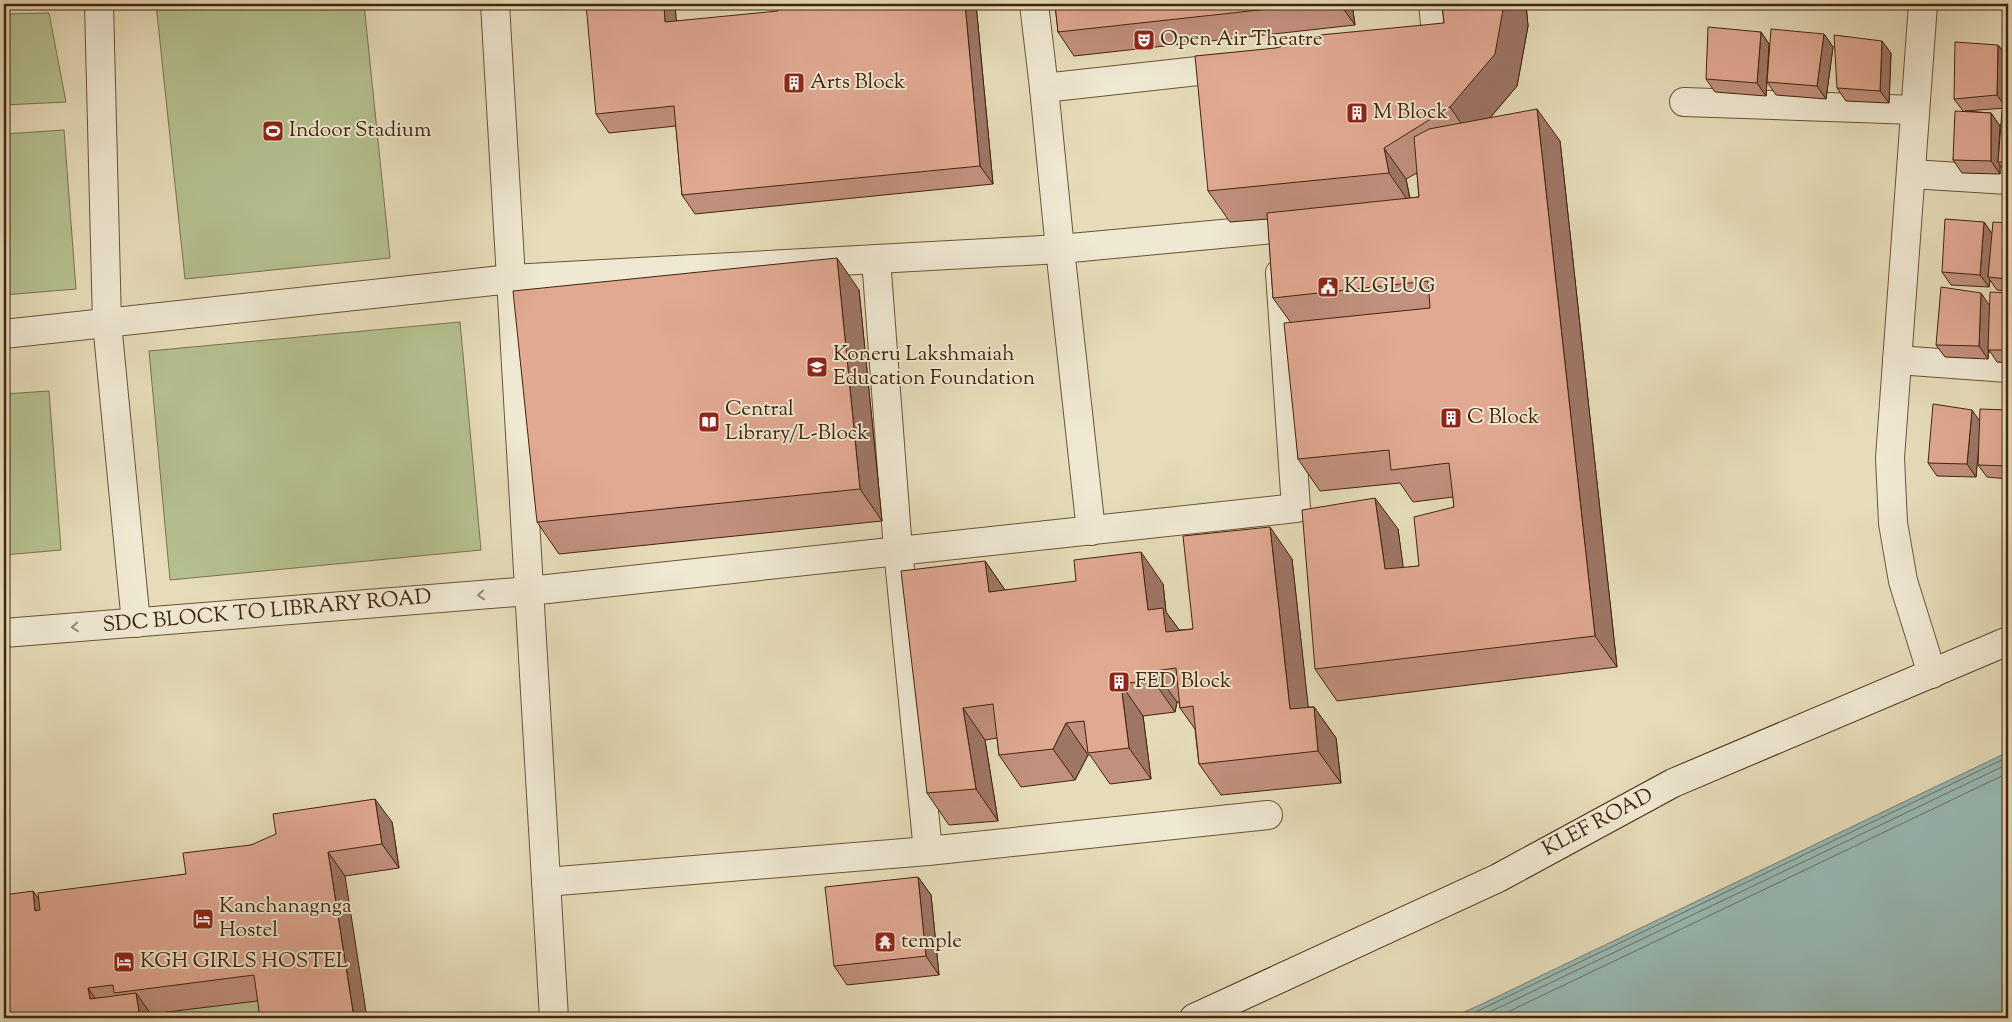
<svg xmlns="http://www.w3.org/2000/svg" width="2012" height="1022" font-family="'Sorts Mill Goudy',serif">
<rect width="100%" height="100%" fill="#e6dcb9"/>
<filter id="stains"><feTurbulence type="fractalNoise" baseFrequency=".004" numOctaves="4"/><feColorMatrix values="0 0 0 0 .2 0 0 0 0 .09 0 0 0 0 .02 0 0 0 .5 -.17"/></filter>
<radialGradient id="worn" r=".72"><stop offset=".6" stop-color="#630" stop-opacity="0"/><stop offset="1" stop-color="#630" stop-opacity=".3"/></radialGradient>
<!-- green -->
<g fill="#b5c08f" stroke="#7c724e">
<polygon points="156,4 364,4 390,258 185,279"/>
<polygon points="49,13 66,102 4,105 4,14"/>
<polygon points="64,130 76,289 4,295 4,134"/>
<polygon points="460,322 481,550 170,580 149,351"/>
<polygon points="49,391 61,550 4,555 4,394"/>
<polygon points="271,999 273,1018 106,1018"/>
</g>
<!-- water -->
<polygon fill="#98bab6" stroke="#767e72" points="2008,752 2008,1018 1451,1018 1482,1004"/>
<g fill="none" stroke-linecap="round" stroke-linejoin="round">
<!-- shore -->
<g stroke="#6e7061" stroke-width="1">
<polyline points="1463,1018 2008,757"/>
<polyline points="1477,1018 2008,764"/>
<polyline points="1495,1018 2008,773"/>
</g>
<!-- minor casing -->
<g stroke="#6c5337" stroke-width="30">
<g id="minor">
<polyline points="99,4 107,323 136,623"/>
<polyline points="495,4 554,1018"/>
<polyline points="1034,4 1044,88 1234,67"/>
<polyline points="1923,4 1890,458 1893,523 1903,581 1932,674"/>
<polyline points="1419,45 1437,43 1433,4"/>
<polyline points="1044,88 1060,249 1307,226"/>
<polyline points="1684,102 1915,110"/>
<polyline points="1911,174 2008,180"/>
<polyline points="876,259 898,550 928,851"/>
<polyline points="4,334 511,279 1060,249 1091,531"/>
<polyline points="1897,360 2008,368"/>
<polyline points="4,633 529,591 1296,508 1280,273"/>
<polyline points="546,882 928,851 1268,815"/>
</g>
</g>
<!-- secondary casing -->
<g stroke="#43250c" stroke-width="30">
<polyline id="secondary" points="1194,1018 1498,878 1673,783 2008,641"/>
</g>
<!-- minor -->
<use href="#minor" stroke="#efe8d2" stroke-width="28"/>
<!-- secondary -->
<use href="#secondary" stroke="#efe8d2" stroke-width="28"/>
</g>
<!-- wall -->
<g fill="#c2907e" stroke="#43250c" fill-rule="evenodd">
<polygon points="675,4 676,21 976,4 993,184 695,214 682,195 676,126 609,133 596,114"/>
<polygon points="1055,4 1352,4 1355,25 1074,56 1058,32"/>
<path d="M1442,4H1526L1528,26L1517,86L1490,118L1560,141L1617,667L1337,701L1315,669L1398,529L1403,568L1419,566L1454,507L1453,497L1413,502L1400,483L1320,491L1298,459L1291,323L1273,298L1268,219L1230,222L1208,191L1276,48L1444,23ZM1417,173L1419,197L1410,198L1406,179Z"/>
<polygon points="1761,32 1769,44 1766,96 1715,92 1706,79"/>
<polygon points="1824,34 1833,47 1826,99 1776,95 1767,82"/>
<polygon points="2008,44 2008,104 2006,100 2006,108 1965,111 1991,113 2000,126 2008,112 2008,174 2007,174 2000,165 2000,174 1962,173 1953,160 1963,111 1954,99 1998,45 2005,54"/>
<polygon points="1891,53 1889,103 1846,101 1837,88"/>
<polygon points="1984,222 1992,234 2008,223 2008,291 1997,290 1990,280 1989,287 1951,285 1942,272"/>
<polygon points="859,290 882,521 559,554 537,522"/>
<polygon points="2008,293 2008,363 1997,362 1989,350 1988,359 1945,357 1936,345 1989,305"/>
<polygon points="2008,410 2008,479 1987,477 1978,465 1978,446 1976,477 1937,476 1928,463 1979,421"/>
<polygon points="1292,559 1308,707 1314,707 1336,738 1341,783 1221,795 1199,764 1195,729 1180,708 1179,702 1177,702 1175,712 1143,716 1151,779 1110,784 1090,755 1088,755 1075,780 1021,787 999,755 997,738 985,740 998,821 949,825 927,793 985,561 1005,590 1163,584 1166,612 1179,630 1193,629"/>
<polygon points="392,822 399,868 345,876 257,1001 151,1014 153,1017 4,1018 33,891 38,898 186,874 251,845"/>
<polygon points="918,877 931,895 939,975 847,985 834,966"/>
</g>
<!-- shaded-wall -->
<g fill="#9e7666" stroke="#43250c">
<polygon points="664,4 675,4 678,40 665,22"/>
<polygon points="965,4 976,4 993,184 980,166"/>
<polygon points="1340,4 1352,4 1355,25"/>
<polygon points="1504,4 1526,4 1528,26 1517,86 1472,139 1450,107"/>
<polygon points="1761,32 1769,44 1766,96 1757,83"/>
<polygon points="1824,34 1833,47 1826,99 1817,86"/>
<polygon points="1882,41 1891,53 1889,103 1880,91"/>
<polygon points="1998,45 2007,57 2003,97 2006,100 2006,108 1997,95"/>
<polygon points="1537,109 1560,141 1617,667 1595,636"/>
<polygon points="1991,113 2000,126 1998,162 2000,165 2000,174 1991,161"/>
<polygon points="1384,148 1406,179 1411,205 1389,173"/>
<polygon points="1984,222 1993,235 1988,277 1990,280 1989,287 1980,275"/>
<polygon points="837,258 859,290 882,521 860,489"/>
<polygon points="1981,293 1990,306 1988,359 1979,346"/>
<polygon points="1972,410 1981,423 1976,477 1967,464"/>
<polygon points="1375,498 1398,529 1408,601 1385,569"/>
<polygon points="1270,527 1292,559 1312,741 1290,709"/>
<polygon points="1141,552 1163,584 1166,612 1186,639 1188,663 1148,610"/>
<polygon points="985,561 1007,593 989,592"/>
<polygon points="1155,671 1177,702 1175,712 1153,680"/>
<polygon points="1121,684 1143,716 1151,779 1129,748"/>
<polygon points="1314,707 1336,738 1341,783 1318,751"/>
<polygon points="963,708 985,740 998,821 976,789"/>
<polygon points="1066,723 1088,755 1075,780 1053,749"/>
<polygon points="375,799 392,822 399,868 382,844"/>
<polygon points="328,852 345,876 367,1018 354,1018"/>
<polygon points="918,877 931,895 939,975 926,956"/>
<polygon points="33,891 50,915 35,911"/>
<polygon points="88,988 105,1012 90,999"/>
<polygon points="136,993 153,1017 153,1018 140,1018"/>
</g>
<!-- building -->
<g fill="#e1a892" stroke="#43250c">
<polygon points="586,4 664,4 665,22 778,11 777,4 965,4 980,166 682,195 674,106 596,114"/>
<polygon points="1055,4 1314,4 1058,32"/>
<polygon points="1442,4 1504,4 1495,54 1450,107 1384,148 1389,173 1208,191 1195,56 1276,48 1320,35 1444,23"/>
<polygon points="1708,27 1761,32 1757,83 1706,79"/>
<polygon points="1771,29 1824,34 1817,86 1767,82"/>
<polygon points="1834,35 1882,41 1880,91 1837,88"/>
<polygon points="1955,42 1998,45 1997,95 1954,99"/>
<polygon points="2005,44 2008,44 2008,97 2003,97"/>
<polygon points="1537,109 1595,636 1315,669 1302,510 1375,498 1385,569 1419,566 1414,517 1454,507 1449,463 1391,470 1389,450 1298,459 1284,323 1430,308 1428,281 1273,298 1267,213 1419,197 1414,137 1429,129"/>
<polygon points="1955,111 1991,113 1991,161 1953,160"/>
<polygon points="2002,111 2008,112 2008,162 1998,162"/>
<polygon points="1945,219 1984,222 1980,275 1942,272"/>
<polygon points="1993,222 2008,223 2008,279 1988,277"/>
<polygon points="837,258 860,489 537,522 513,291"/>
<polygon points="1941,287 1981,293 1979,346 1936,345"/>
<polygon points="1990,292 2008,293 2008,350 1988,350"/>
<polygon points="1933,404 1972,410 1967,464 1928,463"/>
<polygon points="1980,409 2008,410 2008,466 1978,465"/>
<polygon points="1270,527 1290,709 1314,707 1318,751 1199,764 1193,706 1180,708 1176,668 1155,671 1153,680 1121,684 1129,748 1088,753 1084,721 1066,723 1053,749 999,755 993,704 963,708 976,789 927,793 901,571 985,561 989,592 1076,581 1074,560 1141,552 1148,610 1163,608 1166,632 1193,629 1183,536"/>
<polygon points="375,799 382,844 328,852 354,1018 260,1018 254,975 114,993 113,985 88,988 90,999 136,993 140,1018 4,1018 4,895 33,891 35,911 40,910 38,893 186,874 183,853 251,845 276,834 273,814"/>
<polygon points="918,877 926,956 834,966 825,887"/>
</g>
<!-- one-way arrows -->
<defs><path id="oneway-chevron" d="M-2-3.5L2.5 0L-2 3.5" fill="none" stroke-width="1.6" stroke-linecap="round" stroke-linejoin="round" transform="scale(1.25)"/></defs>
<g stroke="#99866f">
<use href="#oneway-chevron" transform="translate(481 595) rotate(175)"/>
<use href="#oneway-chevron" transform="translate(75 627) rotate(176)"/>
</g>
<!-- icons -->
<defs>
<g id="theatre-square" transform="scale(1.125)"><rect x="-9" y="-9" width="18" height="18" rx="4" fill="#8f2418" stroke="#efe8d2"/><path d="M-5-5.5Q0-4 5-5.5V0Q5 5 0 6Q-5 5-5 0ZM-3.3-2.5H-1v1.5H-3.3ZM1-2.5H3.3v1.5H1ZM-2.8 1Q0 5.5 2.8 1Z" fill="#fff"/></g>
<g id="building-square" transform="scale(1.125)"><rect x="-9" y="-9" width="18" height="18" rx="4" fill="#8f2418" stroke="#efe8d2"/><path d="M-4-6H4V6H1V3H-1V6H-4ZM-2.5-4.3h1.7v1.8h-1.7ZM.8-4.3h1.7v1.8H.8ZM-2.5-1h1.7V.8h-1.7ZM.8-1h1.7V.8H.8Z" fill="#fff"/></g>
<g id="stadium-square" transform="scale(1.125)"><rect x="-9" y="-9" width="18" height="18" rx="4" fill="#8f2418" stroke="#efe8d2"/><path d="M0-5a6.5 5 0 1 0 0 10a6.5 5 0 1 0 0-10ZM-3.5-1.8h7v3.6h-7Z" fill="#fff"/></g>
<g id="civic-square" transform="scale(1.125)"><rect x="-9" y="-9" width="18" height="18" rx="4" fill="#8f2418" stroke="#efe8d2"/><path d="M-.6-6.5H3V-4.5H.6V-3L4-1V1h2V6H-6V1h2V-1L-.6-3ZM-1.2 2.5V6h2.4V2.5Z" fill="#fff"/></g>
<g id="university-square" transform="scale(1.125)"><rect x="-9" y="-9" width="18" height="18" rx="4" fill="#8f2418" stroke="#efe8d2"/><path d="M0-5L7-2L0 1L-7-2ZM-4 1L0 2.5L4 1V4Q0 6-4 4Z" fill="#fff"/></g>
<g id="library-square" transform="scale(1.125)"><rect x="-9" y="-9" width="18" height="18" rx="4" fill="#8f2418" stroke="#efe8d2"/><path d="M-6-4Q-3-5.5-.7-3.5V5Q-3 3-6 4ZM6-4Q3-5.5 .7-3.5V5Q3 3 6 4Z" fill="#fff"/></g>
<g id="hotel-square" transform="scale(1.125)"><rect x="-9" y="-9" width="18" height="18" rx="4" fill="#8f2418" stroke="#efe8d2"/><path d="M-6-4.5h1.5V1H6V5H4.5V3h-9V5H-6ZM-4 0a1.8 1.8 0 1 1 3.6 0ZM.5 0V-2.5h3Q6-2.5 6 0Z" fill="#fff"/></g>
<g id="temple-square" transform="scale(1.125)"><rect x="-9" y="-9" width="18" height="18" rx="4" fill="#8f2418" stroke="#efe8d2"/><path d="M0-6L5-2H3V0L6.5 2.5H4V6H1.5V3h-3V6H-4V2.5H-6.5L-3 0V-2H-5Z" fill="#fff"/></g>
</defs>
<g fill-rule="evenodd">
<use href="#theatre-square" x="1144" y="40"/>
<use href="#building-square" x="794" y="83"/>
<use href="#building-square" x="1357" y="113"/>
<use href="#stadium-square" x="273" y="131"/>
<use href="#civic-square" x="1328" y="287"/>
<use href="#university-square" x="817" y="367"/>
<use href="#building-square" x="1451" y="418"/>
<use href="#library-square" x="709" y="422"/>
<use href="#building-square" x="1119" y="682"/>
<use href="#hotel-square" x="203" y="919"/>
<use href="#temple-square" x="885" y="942"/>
<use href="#hotel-square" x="124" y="962"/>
</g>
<g text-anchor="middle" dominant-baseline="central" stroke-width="4" stroke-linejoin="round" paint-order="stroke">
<!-- poi labels -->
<g font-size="21" fill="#43250c" stroke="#efe8d2" text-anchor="start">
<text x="1160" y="40">Open Air Theatre</text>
<text x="810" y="83">Arts Block</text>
<text x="1373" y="113">M Block</text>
<text x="289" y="131">Indoor Stadium</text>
<text x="1344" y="287">KLGLUG</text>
<text x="833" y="355">Koneru Lakshmaiah<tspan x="833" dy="24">Education Foundation</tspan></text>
<text x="725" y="410">Central<tspan x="725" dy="24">Library/L-Block</tspan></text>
<text x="1467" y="418">C Block</text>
<text x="1135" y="682">FED Block</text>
<text x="219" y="907">Kanchanagnga<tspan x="219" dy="24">Hostel</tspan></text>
<text x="901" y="942">temple</text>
<text x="140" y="962">KGH GIRLS HOSTEL</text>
</g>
<!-- street labels -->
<g font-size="21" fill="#43250c" stroke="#efe8d2">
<text transform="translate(267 612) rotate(-5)">SDC BLOCK TO LIBRARY ROAD</text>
<text transform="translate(1598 823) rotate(-28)">KLEF ROAD</text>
</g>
</g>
<!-- margin -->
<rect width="2012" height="1022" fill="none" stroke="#e6dcb9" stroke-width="20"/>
<rect x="5" y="5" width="2002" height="1012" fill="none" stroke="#43250c" stroke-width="2.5"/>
<rect x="10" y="10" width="1992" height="1002" fill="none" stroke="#43250c"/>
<rect width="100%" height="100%" filter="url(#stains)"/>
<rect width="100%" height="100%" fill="url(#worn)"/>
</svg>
